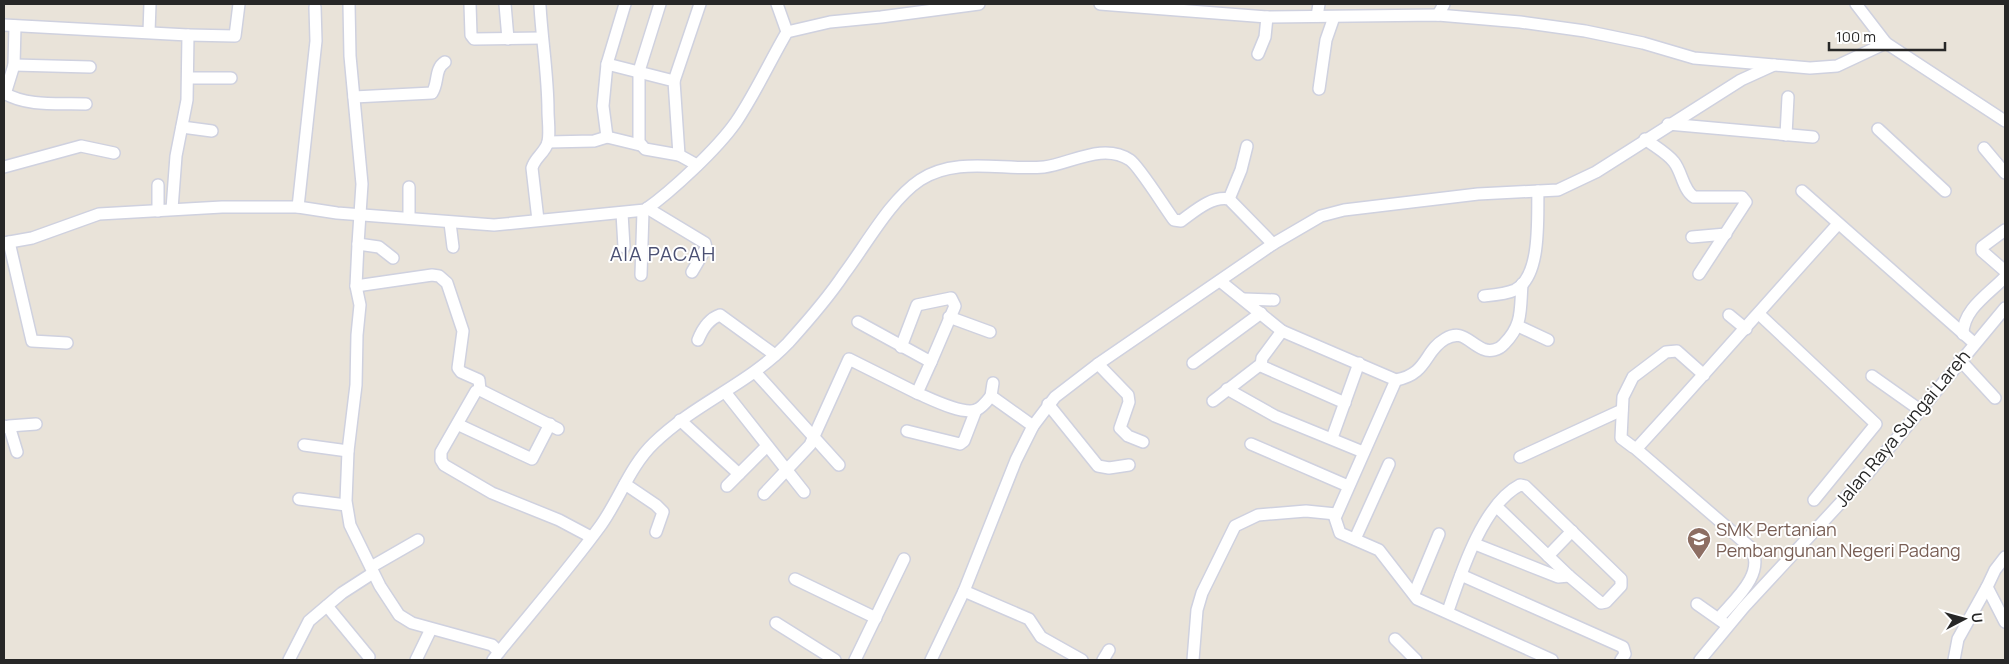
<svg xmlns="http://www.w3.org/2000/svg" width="2009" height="664" font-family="Manrope,sans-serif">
<rect width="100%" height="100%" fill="#e9e3d9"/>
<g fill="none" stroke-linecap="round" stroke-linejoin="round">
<!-- minor casing -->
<g stroke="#cfd1df" stroke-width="14">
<g id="minor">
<polyline points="349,4 350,56 362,184 358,244 356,286 360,305 357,335 356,385 348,451 346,501 350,525 380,586 399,615 412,623 492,645 499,652 493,660"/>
<polyline points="470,4 471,35 474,39 542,38"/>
<polyline points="505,4 508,39"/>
<polyline points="660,4 639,71 639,142 645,149 679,155 697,165"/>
<polyline points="777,4 787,32"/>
<polyline points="1100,4 1267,17 1438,15 1520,22 1585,31 1643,43 1694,58 1810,68 1837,66 1886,43"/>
<polyline points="1856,4 1886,43 2005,121"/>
<polyline points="1438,15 1444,4"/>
<polyline points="1317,16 1319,4"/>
<polyline points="4,25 188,35 187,100 176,156 172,209"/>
<polyline points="149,32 150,4"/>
<polyline points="188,35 235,36 239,4"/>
<polyline points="1258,54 1265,37 1267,17"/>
<polyline points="607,64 674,81 679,155"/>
<polyline points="14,65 90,67"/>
<polyline points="188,78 231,78"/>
<polyline points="674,81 700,4"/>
<polyline points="1319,89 1326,40 1334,17"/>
<path d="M4,93C28,107 58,103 86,104"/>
<polyline points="5,94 14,65 15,26"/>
<path d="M354,97L432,93C439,83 434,69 445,62"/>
<polyline points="1668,124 1813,137"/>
<polyline points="182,127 212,131"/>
<polyline points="1878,129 1945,191"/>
<polyline points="1786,135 1788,97"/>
<polyline points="607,137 603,106 607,64 625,4"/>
<path d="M1645,139C1654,146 1667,153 1674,162C1682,172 1683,190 1694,197H1742L1746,202L1699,274"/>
<polyline points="548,142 594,141 607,137 640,145"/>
<polyline points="1984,148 2005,173"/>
<polyline points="4,167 81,146 114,153"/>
<polyline points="1802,191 1974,343"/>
<polyline points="1229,199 1241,170 1247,146"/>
<polyline points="298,207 316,41 315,7"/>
<polyline points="647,208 705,243 706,248 692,272"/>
<polyline points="158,211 158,185"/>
<polyline points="622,213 624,247"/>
<polyline points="409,218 409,187"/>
<path d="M538,220L532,168C535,157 545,153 548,142C550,132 548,120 548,111C548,76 542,41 540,6"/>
<polyline points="450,223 453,247"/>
<polyline points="2005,230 1982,247 1982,251 2005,271"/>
<polyline points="1692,237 1726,234"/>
<polyline points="9,242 32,341 67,343"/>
<path d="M4,243L32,238L99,214L222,207H298L337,213L494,225L645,210C672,191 717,149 736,122C755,94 770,61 787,32L830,22L881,17L979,4"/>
<polyline points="358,244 379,247 393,258"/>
<polyline points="641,275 643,211"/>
<path d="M1220,281L1282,331L1396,380C1428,374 1424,351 1445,339C1462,329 1468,342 1483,349C1490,352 1499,350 1504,344C1523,325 1520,310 1522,284"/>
<polyline points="356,286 432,275 439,276 447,283 463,331 458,368 461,372 479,380 480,390"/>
<path d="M1484,296C1494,295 1506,294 1515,290C1542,276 1537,217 1538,191"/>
<polyline points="1244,299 1274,300"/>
<polyline points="1759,314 1876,424 1814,500"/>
<polyline points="1729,315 1746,329"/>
<polyline points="949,317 990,332"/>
<polyline points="1518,326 1548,340"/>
<polyline points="1282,331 1262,358 1261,366 1345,403"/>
<path d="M1963,334C1963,309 1989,294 2005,277"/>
<path d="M698,340C702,330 708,319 720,315L775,355"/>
<polyline points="901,347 917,305 951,298 955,306 931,362"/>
<polyline points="1960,360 1995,398"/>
<polyline points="1193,363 1261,313"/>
<polyline points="1098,364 1128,395 1129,402 1120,428 1128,436 1143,442"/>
<polyline points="756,373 839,465"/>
<path d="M1704,375L1677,351L1666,352L1633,377L1623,397L1621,438L1633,447H1638C1706,373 1771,298 1838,224"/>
<polyline points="1872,376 1920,410"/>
<polyline points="1396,380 1335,518 1340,533 1379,550 1417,599 1552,660"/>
<polyline points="1227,389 1275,416 1363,452"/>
<polyline points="725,392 804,492"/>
<path d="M917,393C931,399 962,415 976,410C982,408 987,401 991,396L1033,426"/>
<polyline points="991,396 993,383"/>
<polyline points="1213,401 1261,364"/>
<polyline points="1048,404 1098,466 1109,468 1129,465"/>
<polyline points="680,420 739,474"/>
<polyline points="459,425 532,459 550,424"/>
<polyline points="4,426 10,429 17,452"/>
<polyline points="9,426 36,424"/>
<polyline points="558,429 480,390 476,391 441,452 441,460 444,465 492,493 559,520 591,537"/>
<polyline points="907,431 960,444 964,441 976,410"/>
<polyline points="1332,438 1359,363"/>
<polyline points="1251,444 1348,486"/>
<polyline points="304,445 348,451"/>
<path d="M1635,448L1751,548C1766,574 1734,600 1719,618"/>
<polyline points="1520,457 1622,410"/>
<polyline points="625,484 656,505 663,512 656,532"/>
<polyline points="727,486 767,446"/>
<polyline points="764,494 810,445 849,359 917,393 931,362 858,322"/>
<polyline points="299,499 346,505"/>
<polyline points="1355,539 1389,464"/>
<polyline points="1475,544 1558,577 1569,576"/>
<polyline points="1548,556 1572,531"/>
<polyline points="2005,557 1995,570 1987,587 2005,622"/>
<polyline points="371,567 418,540"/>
<polyline points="1461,575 1623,647 1625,654 1621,660"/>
<polyline points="795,579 876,618"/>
<polyline points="964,591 1029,619 1041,637 1082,660"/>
<polyline points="1414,594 1439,534"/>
<polyline points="1697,604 1724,623"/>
<polyline points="327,606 369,657"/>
<path d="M1448,611C1461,573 1483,504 1520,485L1525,486L1621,579V586L1606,602L1601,603L1569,576L1496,506"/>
<polyline points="776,623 835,660"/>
<polyline points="1395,639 1416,660"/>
<path d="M499,652C533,610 569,569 601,525C620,498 630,466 654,443C695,403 749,384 788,343C807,322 828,298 844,274C866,245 890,200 920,180C957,156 1003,171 1044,167C1070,164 1103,142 1130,160C1139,166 1165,208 1174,220L1181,221C1195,211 1211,196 1229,199L1273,244"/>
<polyline points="289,660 309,621 342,593 373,573"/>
<polyline points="416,660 431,629"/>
<polyline points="855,660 904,559"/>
<polyline points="931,660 964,591 1016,460 1033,426 1055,397 1098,364 1273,244 1321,216 1344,210 1478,194 1558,190 1596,172 1741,80 1774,65"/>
<polyline points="1103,660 1109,650"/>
<polyline points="1193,660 1197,610 1202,593 1235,526 1258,515 1306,511 1336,514"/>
<polyline points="1700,660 1744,607 1869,472 2005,308"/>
<polyline points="1954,660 1958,639 1987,587"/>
</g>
</g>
<!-- minor -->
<use href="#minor" stroke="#fff" stroke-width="11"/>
</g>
<!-- icons -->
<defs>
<g id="school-pin" transform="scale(1.25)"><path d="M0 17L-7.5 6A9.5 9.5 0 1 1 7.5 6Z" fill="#8d6e63" stroke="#fff"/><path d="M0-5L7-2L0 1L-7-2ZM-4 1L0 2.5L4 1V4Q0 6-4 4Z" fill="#fff"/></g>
</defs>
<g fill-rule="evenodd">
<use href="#school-pin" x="1699" y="539"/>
</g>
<g text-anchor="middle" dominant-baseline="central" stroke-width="4" stroke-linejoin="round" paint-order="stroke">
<!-- street labels -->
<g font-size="18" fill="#272727" stroke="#fff">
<text transform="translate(1902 428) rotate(-50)">Jalan Raya Sungai Lareh</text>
</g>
<!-- education labels -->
<g font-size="18" fill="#785e54" stroke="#fff" text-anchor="start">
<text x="1716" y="529">SMK Pertanian<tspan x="1716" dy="21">Pembangunan Negeri Padang</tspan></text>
</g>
<!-- quarter labels -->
<g font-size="20" letter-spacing="1" fill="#4b5073" stroke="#fff">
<text x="663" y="253">AIA PACAH</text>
</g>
</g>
<!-- border -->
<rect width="2009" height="664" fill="none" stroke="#272727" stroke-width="10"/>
<!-- north arrow -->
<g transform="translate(1964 619) rotate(84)" stroke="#ffffff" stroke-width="4" paint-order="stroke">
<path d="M0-4L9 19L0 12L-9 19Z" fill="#272727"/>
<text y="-8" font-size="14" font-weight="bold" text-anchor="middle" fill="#272727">U</text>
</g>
<!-- scale -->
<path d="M1829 42v8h116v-8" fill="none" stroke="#272727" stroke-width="2.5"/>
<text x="1836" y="42" font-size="15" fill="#272727" stroke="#ffffff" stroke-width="4" paint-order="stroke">100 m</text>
</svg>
